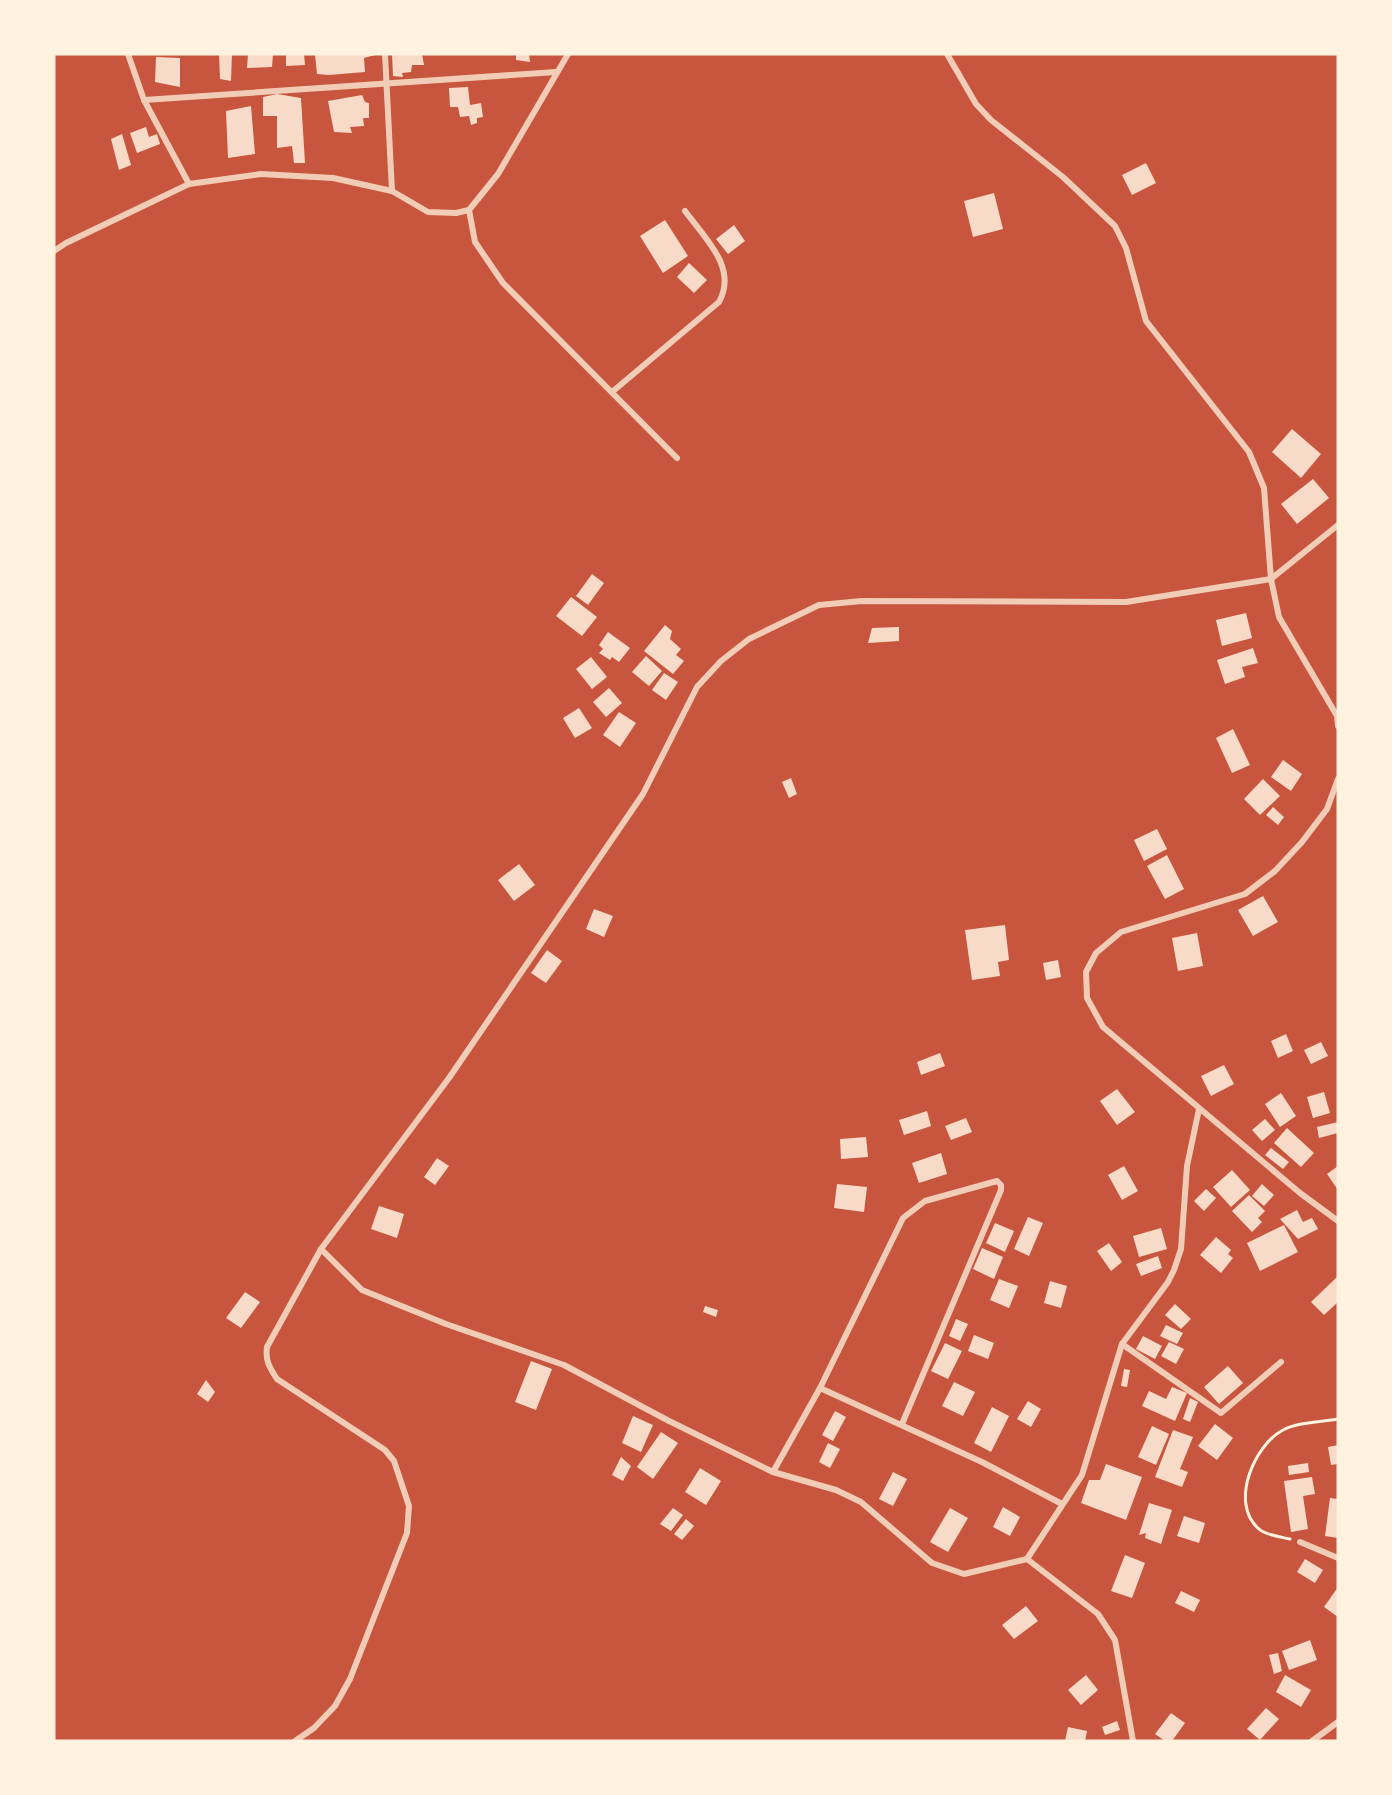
<svg xmlns="http://www.w3.org/2000/svg" width="1392" height="1795" font-family="'Varela Round',sans-serif">
<rect width="100%" height="100%" fill="#c8553d"/>
<!-- building -->
<g fill="#f7dbc8">
<polygon points="232,54 231,81 220,79 219,55"/>
<polygon points="248,54 273,54 272,67 247,68"/>
<polygon points="286,54 304,54 305,65 286,66"/>
<polygon points="315,54 375,54 375,55 364,58 365,72 329,75 317,74"/>
<polygon points="392,54 422,54 424,65 412,65 411,72 402,73 403,77 393,76"/>
<polygon points="516,54 529,54 530,62 516,60"/>
<polygon points="156,57 180,58 180,87 155,82"/>
<polygon points="468,87 470,105 481,103 483,117 477,118 477,123 471,125 469,116 460,117 458,107 450,107 449,88"/>
<polygon points="277,94 301,98 305,163 294,163 292,146 277,148 277,116 263,116 263,97"/>
<polygon points="362,95 365,102 369,103 369,118 363,118 364,126 350,127 352,133 334,132 328,101"/>
<polygon points="251,106 255,154 228,158 226,111"/>
<polygon points="146,127 149,137 157,134 160,144 137,153 130,133"/>
<polygon points="122,134 131,165 119,170 111,139"/>
<polygon points="1146,163 1156,183 1132,195 1122,175"/>
<polygon points="994,193 1003,229 973,237 964,201"/>
<polygon points="665,220 688,256 663,273 640,236"/>
<polygon points="734,225 745,241 728,254 716,239"/>
<polygon points="689,263 707,280 694,293 677,277"/>
<polygon points="1292,429 1321,454 1301,478 1272,452"/>
<polygon points="1313,479 1329,498 1297,524 1281,504"/>
<polygon points="592,574 604,583 588,605 576,596"/>
<polygon points="571,597 597,617 582,636 556,616"/>
<polygon points="1246,613 1252,638 1222,646 1216,620"/>
<polygon points="665,625 672,631 670,639 681,649 676,655 684,661 673,674 644,651"/>
<polygon points="899,627 899,641 868,643 872,628"/>
<polygon points="608,632 630,648 619,662 612,657 610,660 599,653 603,649 599,645"/>
<polygon points="1253,648 1258,663 1242,667 1245,677 1225,684 1217,660"/>
<polygon points="646,656 662,671 649,686 632,672"/>
<polygon points="591,657 607,677 592,689 576,669"/>
<polygon points="664,673 678,682 666,700 652,690"/>
<polygon points="609,688 622,703 606,717 593,702"/>
<polygon points="579,708 592,728 575,738 563,718"/>
<polygon points="619,712 636,723 620,747 603,735"/>
<polygon points="1233,729 1250,765 1232,773 1216,738"/>
<polygon points="1283,760 1302,774 1291,791 1271,777"/>
<polygon points="791,778 797,794 789,798 782,782"/>
<polygon points="1263,779 1280,796 1260,815 1244,799"/>
<polygon points="1273,807 1284,817 1278,825 1266,815"/>
<polygon points="1157,829 1167,849 1144,861 1134,840"/>
<polygon points="1167,855 1184,889 1165,899 1147,866"/>
<polygon points="519,864 535,885 514,901 498,880"/>
<polygon points="1263,896 1278,922 1253,936 1238,910"/>
<polygon points="594,909 613,916 604,937 586,929"/>
<polygon points="1005,925 1009,960 998,962 1000,976 972,980 965,930"/>
<polygon points="1197,933 1203,966 1178,971 1172,938"/>
<polygon points="547,950 562,961 546,983 531,973"/>
<polygon points="1058,960 1061,977 1046,980 1043,963"/>
<polygon points="1286,1034 1293,1051 1278,1058 1271,1041"/>
<polygon points="1321,1042 1328,1056 1311,1064 1304,1050"/>
<polygon points="940,1053 945,1066 921,1075 917,1062"/>
<polygon points="1224,1065 1234,1084 1211,1096 1201,1076"/>
<polygon points="1117,1089 1135,1112 1117,1125 1100,1101"/>
<polygon points="1324,1092 1330,1113 1313,1118 1307,1097"/>
<polygon points="1281,1093 1296,1116 1280,1127 1265,1104"/>
<polygon points="927,1111 931,1126 904,1135 899,1120"/>
<polygon points="966,1118 972,1132 951,1140 945,1126"/>
<polygon points="1265,1119 1275,1130 1262,1141 1252,1130"/>
<polygon points="1338,1122 1338,1133 1319,1138 1317,1127"/>
<polygon points="1287,1128 1314,1153 1301,1167 1274,1143"/>
<polygon points="866,1137 868,1157 841,1159 840,1139"/>
<polygon points="1271,1148 1289,1162 1283,1169 1265,1155"/>
<polygon points="941,1153 947,1174 919,1183 912,1163"/>
<polygon points="437,1158 449,1166 435,1185 424,1177"/>
<polygon points="1124,1166 1138,1191 1122,1200 1108,1175"/>
<polygon points="1338,1166 1338,1190 1327,1174"/>
<polygon points="1232,1170 1250,1190 1231,1207 1213,1187"/>
<polygon points="837,1184 867,1187 864,1212 834,1208"/>
<polygon points="1262,1184 1274,1195 1264,1206 1252,1196"/>
<polygon points="1206,1189 1216,1198 1204,1211 1194,1201"/>
<polygon points="1249,1195 1265,1211 1258,1218 1262,1222 1252,1232 1232,1211"/>
<polygon points="379,1206 404,1214 397,1238 371,1229"/>
<polygon points="1297,1210 1303,1222 1312,1218 1318,1229 1298,1239 1280,1219"/>
<polygon points="1028,1217 1043,1223 1029,1256 1014,1249"/>
<polygon points="995,1223 1014,1231 1005,1252 986,1243"/>
<polygon points="1284,1225 1298,1252 1260,1271 1247,1243"/>
<polygon points="1161,1228 1167,1249 1139,1257 1133,1236"/>
<polygon points="1216,1237 1231,1250 1228,1254 1233,1258 1221,1273 1200,1255"/>
<polygon points="1109,1243 1122,1262 1111,1271 1097,1251"/>
<polygon points="982,1248 1003,1257 994,1279 973,1269"/>
<polygon points="1158,1256 1162,1268 1141,1276 1136,1264"/>
<polygon points="1338,1276 1338,1302 1324,1315 1311,1302"/>
<polygon points="999,1279 1018,1286 1009,1308 990,1300"/>
<polygon points="1050,1281 1067,1286 1061,1308 1044,1303"/>
<polygon points="245,1292 260,1302 241,1328 226,1318"/>
<polygon points="1175,1304 1191,1319 1181,1329 1165,1315"/>
<polygon points="705,1306 718,1310 716,1317 703,1312"/>
<polygon points="956,1319 968,1324 960,1341 949,1336"/>
<polygon points="1166,1325 1183,1333 1177,1344 1160,1336"/>
<polygon points="974,1335 994,1343 988,1359 968,1351"/>
<polygon points="1143,1336 1162,1346 1155,1359 1136,1349"/>
<polygon points="1169,1342 1184,1349 1176,1364 1161,1356"/>
<polygon points="945,1343 962,1351 948,1379 931,1371"/>
<polygon points="531,1361 552,1369 536,1410 515,1402"/>
<polygon points="1228,1366 1243,1383 1219,1404 1204,1387"/>
<polygon points="1124,1369 1130,1370 1127,1387 1121,1386"/>
<polygon points="206,1380 215,1392 208,1402 197,1394"/>
<polygon points="954,1382 975,1392 963,1416 942,1406"/>
<polygon points="1172,1387 1187,1393 1175,1421 1142,1406 1149,1391 1166,1399"/>
<polygon points="1190,1398 1198,1402 1190,1422 1183,1419"/>
<polygon points="1028,1401 1041,1409 1031,1427 1017,1419"/>
<polygon points="992,1407 1009,1416 991,1452 974,1443"/>
<polygon points="835,1411 846,1417 833,1441 822,1435"/>
<polygon points="633,1416 653,1425 641,1452 622,1443"/>
<polygon points="1215,1424 1233,1438 1217,1460 1198,1446"/>
<polygon points="1152,1426 1169,1434 1156,1465 1138,1457"/>
<polygon points="1173,1430 1193,1437 1180,1469 1188,1472 1182,1487 1155,1477"/>
<polygon points="661,1432 678,1443 653,1479 637,1467"/>
<polygon points="828,1443 840,1449 830,1468 819,1462"/>
<polygon points="1338,1445 1338,1464 1331,1465 1328,1447"/>
<polygon points="621,1457 631,1466 623,1481 612,1475"/>
<polygon points="1308,1463 1309,1472 1289,1475 1288,1466"/>
<polygon points="1106,1464 1142,1477 1126,1520 1081,1503 1089,1480 1100,1480"/>
<polygon points="700,1468 721,1481 706,1505 685,1492"/>
<polygon points="893,1472 907,1479 893,1506 879,1499"/>
<polygon points="1312,1477 1315,1494 1303,1496 1308,1529 1291,1532 1284,1481"/>
<polygon points="1330,1498 1338,1499 1338,1538 1325,1536"/>
<polygon points="1149,1503 1172,1510 1161,1544 1145,1538 1146,1533 1139,1535"/>
<polygon points="1003,1507 1020,1517 1010,1536 993,1527"/>
<polygon points="673,1508 683,1515 671,1531 660,1524"/>
<polygon points="950,1508 968,1518 948,1552 930,1542"/>
<polygon points="1184,1516 1205,1523 1199,1543 1177,1536"/>
<polygon points="686,1519 694,1526 682,1540 674,1534"/>
<polygon points="1125,1555 1145,1563 1132,1598 1111,1591"/>
<polygon points="1305,1559 1323,1570 1315,1583 1297,1572"/>
<polygon points="1338,1587 1338,1617 1324,1607"/>
<polygon points="1181,1591 1200,1600 1194,1612 1175,1603"/>
<polygon points="1026,1606 1038,1621 1014,1639 1002,1625"/>
<polygon points="1310,1640 1317,1660 1289,1670 1282,1651"/>
<polygon points="1278,1653 1282,1671 1274,1674 1269,1655"/>
<polygon points="1086,1675 1098,1690 1081,1705 1068,1690"/>
<polygon points="1285,1675 1311,1690 1301,1707 1276,1692"/>
<polygon points="1266,1708 1279,1719 1260,1740 1247,1729"/>
<polygon points="1171,1713 1185,1723 1172,1741 1165,1741 1155,1734"/>
<polygon points="1117,1721 1120,1730 1105,1735 1102,1727"/>
<polygon points="1068,1727 1087,1731 1085,1741 1065,1741"/>
</g>
<g fill="none" stroke-linecap="round" stroke-linejoin="round">
<!-- path -->
<path stroke="#fff3e0" stroke-width="3" d="M1290,1539C1281,1537 1265,1535 1259,1529C1229,1504 1254,1445 1283,1430C1298,1422 1321,1422 1338,1419"/>
<!-- minor -->
<g stroke="#f1ccb7" stroke-width="6">
<polyline points="128,54 144,100 189,184"/>
<polyline points="385,54 392,191"/>
<polyline points="947,54 976,104 991,120 1063,177 1115,226 1126,248 1146,321 1249,452 1264,488 1271,579 1279,617 1337,716 1338,726"/>
<polyline points="144,100 556,72"/>
<polyline points="469,210 475,242 503,283 677,458"/>
<polyline points="54,251 66,243 189,184 261,174 333,178 392,191 428,212 456,213 469,210 498,174 568,54"/>
<path d="M612,392L719,302C738,268 705,238 685,211"/>
<polyline points="1338,779 1327,809 1302,842 1275,871 1245,894 1121,932 1096,953 1086,972 1087,998 1103,1027 1300,1193 1338,1221"/>
<polyline points="321,1249 362,1290 446,1324 564,1365 669,1421 773,1472 836,1490 861,1502 932,1563 964,1574 1027,1559 1098,1614 1115,1640 1133,1741"/>
<polyline points="1122,1344 1221,1413 1281,1362"/>
<polyline points="820,1388 982,1462 1062,1504"/>
<polyline points="773,1472 820,1388 903,1218 925,1201 997,1181 1001,1185 1001,1190 902,1424"/>
<polyline points="1300,1542 1338,1558"/>
<polyline points="1027,1559 1082,1475 1122,1344 1168,1282 1174,1270 1181,1249 1187,1166 1199,1109"/>
<path d="M295,1741L314,1728L335,1706L350,1679L407,1533L409,1506L394,1461L385,1450L277,1379C270,1368 265,1361 267,1347L321,1249L449,1078L643,794L697,687L721,661L749,639L819,605L862,601L1126,602L1271,579L1338,525"/>
<polyline points="1312,1741 1338,1722"/>
</g>
</g>
<!-- border -->
<rect width="1392" height="1795" fill="none" stroke="#fff3e0" stroke-width="111"/>
</svg>
